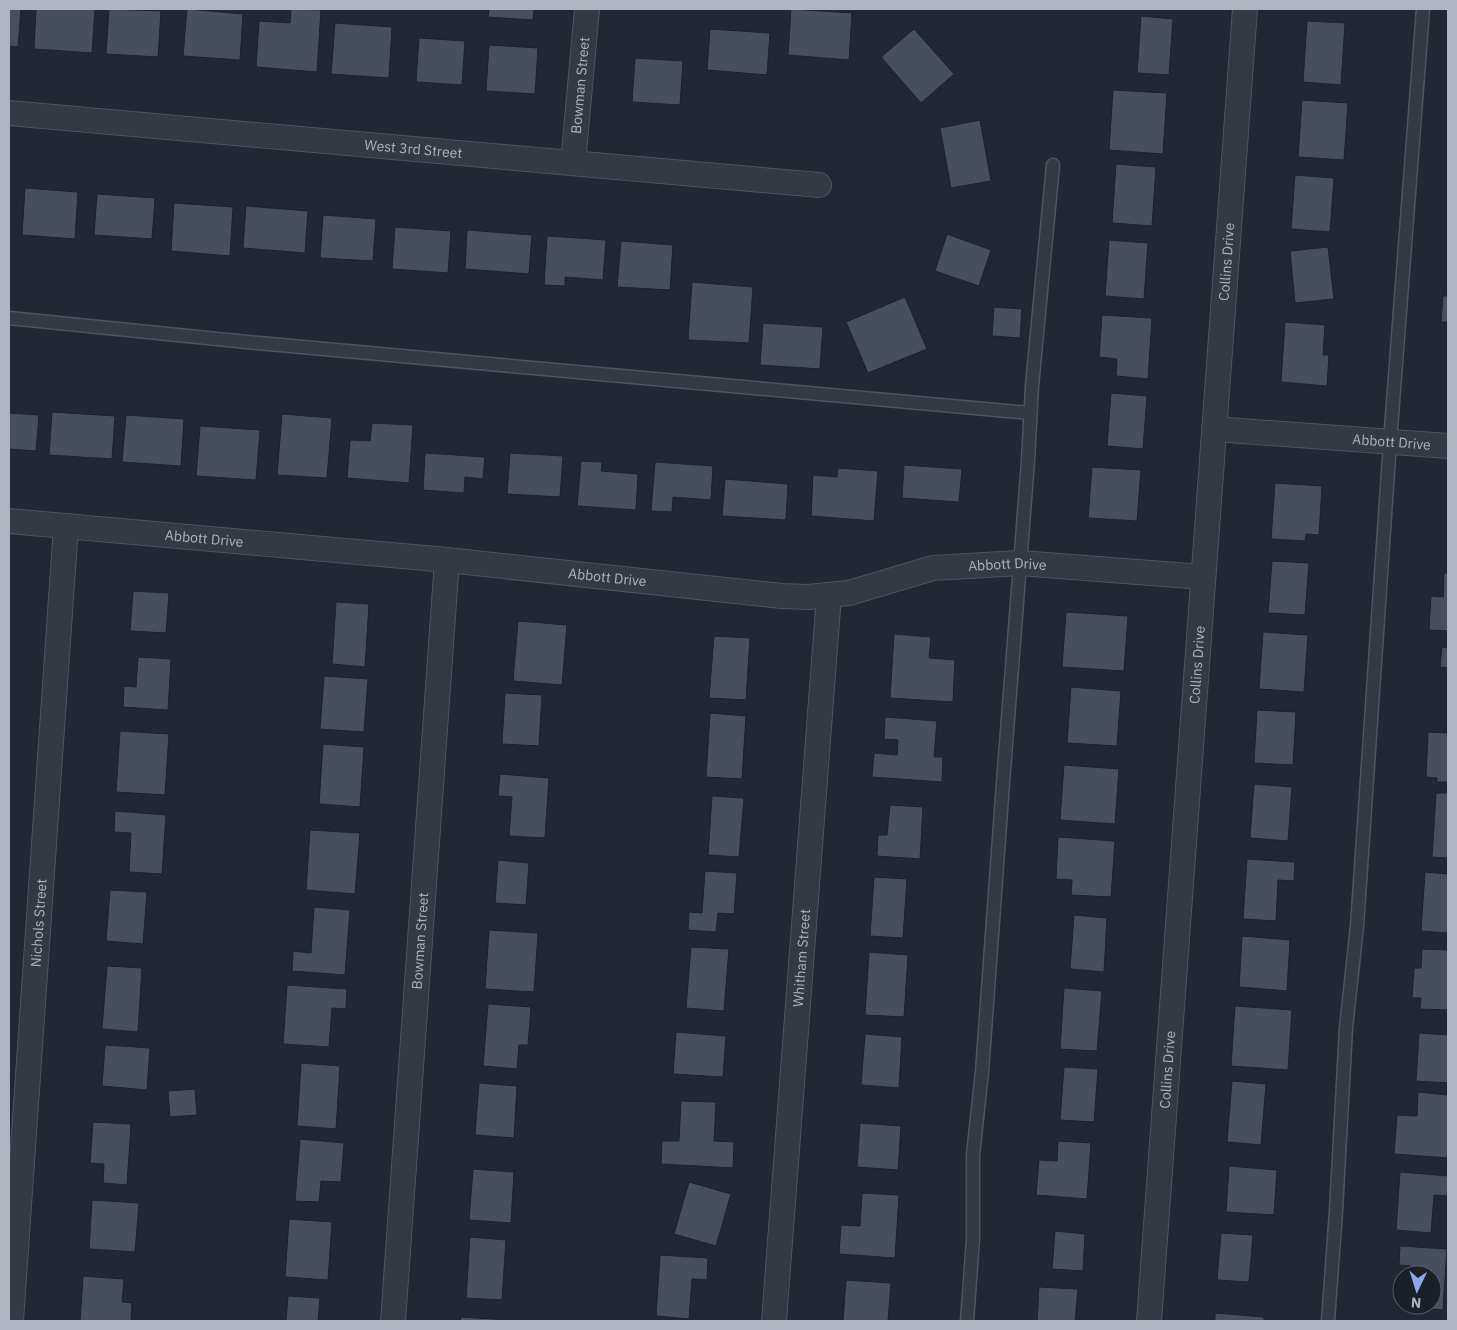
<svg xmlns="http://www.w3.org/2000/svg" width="1457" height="1330" font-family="'IBM Plex Sans',sans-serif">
<rect width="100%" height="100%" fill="#212733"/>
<!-- building -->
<g fill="#474e5d" stroke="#1c212a">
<polygon points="9,9 21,9 18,47 9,46"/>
<polygon points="36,9 95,9 92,53 34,49"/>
<polygon points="109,9 161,11 158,57 106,54"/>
<polygon points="187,9 243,14 240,60 183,56"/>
<polygon points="291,9 321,10 317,72 256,67 259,21 290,23"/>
<polygon points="489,9 534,9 533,20 488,17"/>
<polygon points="791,9 852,13 849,60 788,55"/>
<polygon points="1141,16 1173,19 1169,75 1137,73"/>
<polygon points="1307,21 1345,23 1341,85 1303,82"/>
<polygon points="335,23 392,27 389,78 331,74"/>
<polygon points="710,29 770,33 767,75 707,70"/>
<polygon points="914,29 954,74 921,103 881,57"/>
<polygon points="419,38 465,41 462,85 416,82"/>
<polygon points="489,45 538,48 535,94 486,91"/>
<polygon points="635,58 683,61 680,105 632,102"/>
<polygon points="1113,90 1167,93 1163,154 1109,150"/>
<polygon points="1302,100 1348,103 1344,160 1298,157"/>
<polygon points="980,120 991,181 951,188 940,128"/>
<polygon points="1116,164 1156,167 1152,226 1112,223"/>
<polygon points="1295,175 1334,178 1330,232 1291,229"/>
<polygon points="25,188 78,192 75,239 22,235"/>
<polygon points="97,194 155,198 152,239 94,235"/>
<polygon points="174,203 233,207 230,256 171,251"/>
<polygon points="246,206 308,211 305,253 243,248"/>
<polygon points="323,215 376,219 373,261 320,258"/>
<polygon points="395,227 451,231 448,273 392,269"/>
<polygon points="467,230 532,235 529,274 465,269"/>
<polygon points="947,234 991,250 979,286 935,271"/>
<polygon points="547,236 606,240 603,280 565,277 565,286 544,285"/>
<polygon points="1109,240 1148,243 1144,299 1105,296"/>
<polygon points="621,241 673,245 670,290 617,287"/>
<polygon points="1328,247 1334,299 1295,303 1290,251"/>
<polygon points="692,282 753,287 749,343 688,340"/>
<polygon points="1443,296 1448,296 1448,322 1441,322"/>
<polygon points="905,297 927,349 868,373 846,322"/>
<polygon points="994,307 1022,309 1020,338 992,336"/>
<polygon points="1102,315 1152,318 1148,379 1116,376 1117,359 1099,357"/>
<polygon points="1285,322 1325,325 1323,355 1329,355 1327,386 1281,382"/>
<polygon points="763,323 823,327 820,369 760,365"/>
<polygon points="1111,393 1147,396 1143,449 1107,446"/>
<polygon points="52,412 115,416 112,459 49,455"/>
<polygon points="9,413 39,415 36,451 9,449"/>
<polygon points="282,414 332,418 327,478 277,475"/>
<polygon points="126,415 184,419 181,466 122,462"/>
<polygon points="372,423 413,425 409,483 347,478 350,440 370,441"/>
<polygon points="200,426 260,430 256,480 196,476"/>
<polygon points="425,453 485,457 483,479 465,477 464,493 423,490"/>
<polygon points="510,453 563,456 560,497 507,494"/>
<polygon points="581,461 602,462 601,471 638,474 636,510 577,506"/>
<polygon points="655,462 713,466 711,500 673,497 672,512 651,511"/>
<polygon points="904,465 962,469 959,502 902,498"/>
<polygon points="1092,467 1141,470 1137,521 1088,518"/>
<polygon points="838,468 878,471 874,521 811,516 813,475 837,477"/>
<polygon points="725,479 788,484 786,520 722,516"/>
<polygon points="1275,483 1322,486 1319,535 1306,534 1305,541 1271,539"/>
<polygon points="1272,561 1309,563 1305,615 1268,613"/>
<polygon points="1444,573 1448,573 1448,631 1429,630 1431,596 1443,597"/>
<polygon points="133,591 169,593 166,633 130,631"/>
<polygon points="336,602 369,604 365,667 332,664"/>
<polygon points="1066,612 1128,616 1124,671 1062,667"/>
<polygon points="518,621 567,625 562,685 513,681"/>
<polygon points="1263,632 1308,635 1304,692 1259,689"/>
<polygon points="894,634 931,637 929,658 955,660 953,702 890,698"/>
<polygon points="714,636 750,638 746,700 709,698"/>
<polygon points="1442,647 1448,648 1448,668 1440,667"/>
<polygon points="138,657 171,659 168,710 123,707 124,686 136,687"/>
<polygon points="324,676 368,679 364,732 320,729"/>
<polygon points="1071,687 1121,691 1117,746 1067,743"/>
<polygon points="505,693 542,695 539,746 502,744"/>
<polygon points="1257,710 1296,712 1293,765 1254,763"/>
<polygon points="710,713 746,716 742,779 706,777"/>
<polygon points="885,717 937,721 934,757 943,757 942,782 872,777 874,753 897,755 898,740 884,739"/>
<polygon points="120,731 169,734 165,795 116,792"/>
<polygon points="1428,732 1448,733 1448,782 1437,782 1437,778 1426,777"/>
<polygon points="323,744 364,747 360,807 319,804"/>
<polygon points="1064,765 1119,769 1115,824 1060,820"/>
<polygon points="500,774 549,778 545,838 509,836 512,797 498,796"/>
<polygon points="1254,784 1292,787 1288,841 1250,838"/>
<polygon points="1436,793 1448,793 1448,858 1432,857"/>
<polygon points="712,796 744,798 739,857 708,855"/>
<polygon points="890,805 923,807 920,859 877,856 878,835 887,835"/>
<polygon points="115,811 166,815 162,874 129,872 131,833 114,832"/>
<polygon points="310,830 360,833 355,894 306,890"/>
<polygon points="1058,837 1115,841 1111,897 1071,895 1072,880 1056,879"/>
<polygon points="1247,859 1295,862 1294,881 1278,880 1276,921 1243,919"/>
<polygon points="498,860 529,863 526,905 495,903"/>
<polygon points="705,871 737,873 734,914 718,913 716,932 688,930 689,912 702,913"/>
<polygon points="1425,872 1448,874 1448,933 1421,931"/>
<polygon points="874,877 907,879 903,938 870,936"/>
<polygon points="110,890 147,892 143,944 106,941"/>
<polygon points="314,907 350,910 345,975 292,971 293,951 311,953"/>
<polygon points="1074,915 1107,918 1104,972 1070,969"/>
<polygon points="489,930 538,933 534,992 485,989"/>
<polygon points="1242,936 1290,940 1287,991 1239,987"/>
<polygon points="691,947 729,949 724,1011 686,1008"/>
<polygon points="1422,949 1448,950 1448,1010 1420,1009 1421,998 1412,998 1414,968 1421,968"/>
<polygon points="869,952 908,955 904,1017 865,1015"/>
<polygon points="107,966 142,968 138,1032 102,1029"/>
<polygon points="287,985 347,989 346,1009 332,1008 329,1047 283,1044"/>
<polygon points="1064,988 1102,991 1097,1051 1060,1049"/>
<polygon points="488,1004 531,1007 528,1045 519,1045 517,1069 483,1066"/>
<polygon points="1235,1006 1292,1010 1288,1070 1231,1066"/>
<polygon points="676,1032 726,1036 723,1077 673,1074"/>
<polygon points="1419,1033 1448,1035 1448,1083 1416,1081"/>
<polygon points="865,1034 902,1037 899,1088 861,1085"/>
<polygon points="105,1045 150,1048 147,1090 102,1086"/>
<polygon points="301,1063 340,1066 336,1129 297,1126"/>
<polygon points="1064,1067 1098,1069 1094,1122 1060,1120"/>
<polygon points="1232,1081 1266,1084 1261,1145 1227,1142"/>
<polygon points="479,1083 517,1086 514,1138 475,1135"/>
<polygon points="195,1089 197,1115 170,1117 168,1091"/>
<polygon points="1418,1092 1448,1095 1448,1158 1394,1154 1397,1115 1417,1116"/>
<polygon points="681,1101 716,1102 714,1141 734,1142 733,1168 661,1164 662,1141 679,1141"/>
<polygon points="93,1122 131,1124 127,1185 103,1183 104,1164 90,1163"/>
<polygon points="860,1123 901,1126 898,1170 857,1167"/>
<polygon points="300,1139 344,1143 341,1182 321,1181 319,1202 295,1201"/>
<polygon points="1058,1141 1091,1143 1087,1199 1036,1195 1039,1160 1057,1161"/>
<polygon points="1229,1166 1277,1170 1274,1215 1226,1212"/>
<polygon points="473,1169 514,1172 511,1223 469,1220"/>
<polygon points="1400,1172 1448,1176 1448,1196 1434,1195 1431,1233 1396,1230"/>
<polygon points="689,1182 731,1194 716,1246 674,1234"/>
<polygon points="862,1193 899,1195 895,1258 839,1254 841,1225 860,1226"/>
<polygon points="92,1200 139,1203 135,1252 89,1249"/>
<polygon points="289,1219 332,1222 328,1280 285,1277"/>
<polygon points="1055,1231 1085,1234 1083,1271 1052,1269"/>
<polygon points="1221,1233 1253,1235 1249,1282 1217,1280"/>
<polygon points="470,1237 506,1240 502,1300 466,1298"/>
<polygon points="1400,1246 1447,1249 1443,1310 1408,1307 1408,1305 1432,1305 1432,1275 1410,1275 1411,1266 1399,1265"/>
<polygon points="660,1255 708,1258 707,1280 692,1279 689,1319 656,1316"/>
<polygon points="83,1276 124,1279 122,1302 132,1303 131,1321 80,1321"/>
<polygon points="846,1280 891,1283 888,1321 843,1321"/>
<polygon points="1039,1287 1078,1289 1075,1321 1037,1321"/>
<polygon points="288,1296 320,1298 318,1321 286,1321"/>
<polygon points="1215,1313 1264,1317 1264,1321 1215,1321"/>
<polygon points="461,1317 510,1320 510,1321 460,1321"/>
</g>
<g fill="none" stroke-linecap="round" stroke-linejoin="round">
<!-- lane casing -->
<g stroke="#4f545f" stroke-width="15">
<g id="lane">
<polyline points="9,318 247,342 1030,413"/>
<polyline points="967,1321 973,1239 973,1155 982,1072 1003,783 1028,461 1032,386 1053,165"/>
<polyline points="1328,1321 1336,1211 1346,1028 1357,926 1390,442 1423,9"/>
</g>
</g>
<!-- street casing -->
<g stroke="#4f545f" stroke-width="26">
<g id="street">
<path id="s1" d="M9,113L819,185"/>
<path id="s2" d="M573,163L587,9"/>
<path id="s3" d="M1214,429L1448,446"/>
<path id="s4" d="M9,521L447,560L782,596L808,597L849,593L933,568L1020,563L1203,577"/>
<path id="s5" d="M11,1321L66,526"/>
<path id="s6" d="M393,1321L447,560"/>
<path id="s7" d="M774,1321L829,595"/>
<path id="s8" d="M1149,1321L1245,9"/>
</g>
</g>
<!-- lane -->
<use href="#lane" stroke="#343944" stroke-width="12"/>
<!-- street -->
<use href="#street" stroke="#343944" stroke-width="24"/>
</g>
<g text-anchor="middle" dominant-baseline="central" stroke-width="4.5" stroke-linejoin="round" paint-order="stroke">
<!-- street labels -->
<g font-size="14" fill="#aeb4c1" stroke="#1a1f28">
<text stroke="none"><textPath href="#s2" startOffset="78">Bowman Street</textPath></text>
<text stroke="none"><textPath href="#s1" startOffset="406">West 3rd Street</textPath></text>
<text stroke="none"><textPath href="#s8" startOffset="1062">Collins Drive</textPath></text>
<text stroke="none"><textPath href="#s3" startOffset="178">Abbott Drive</textPath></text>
<text stroke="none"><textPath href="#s4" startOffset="196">Abbott Drive</textPath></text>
<text stroke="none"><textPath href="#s4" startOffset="1006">Abbott Drive</textPath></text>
<text stroke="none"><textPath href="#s4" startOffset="601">Abbott Drive</textPath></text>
<text stroke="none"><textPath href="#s8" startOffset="658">Collins Drive</textPath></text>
<text stroke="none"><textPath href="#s5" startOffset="399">Nichols Street</textPath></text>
<text stroke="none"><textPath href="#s6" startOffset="381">Bowman Street</textPath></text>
<text stroke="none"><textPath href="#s7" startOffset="364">Whitham Street</textPath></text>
<text stroke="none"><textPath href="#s8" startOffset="252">Collins Drive</textPath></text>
</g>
</g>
<!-- border -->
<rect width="1457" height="1330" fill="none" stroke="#aeb4c1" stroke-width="20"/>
<!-- north arrow -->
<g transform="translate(1417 1290) rotate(184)"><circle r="24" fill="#1a1f28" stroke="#555b65"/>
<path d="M0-4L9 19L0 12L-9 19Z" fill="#89a7eb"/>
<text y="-8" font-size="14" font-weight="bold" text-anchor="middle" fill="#aeb4c1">N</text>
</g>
</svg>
